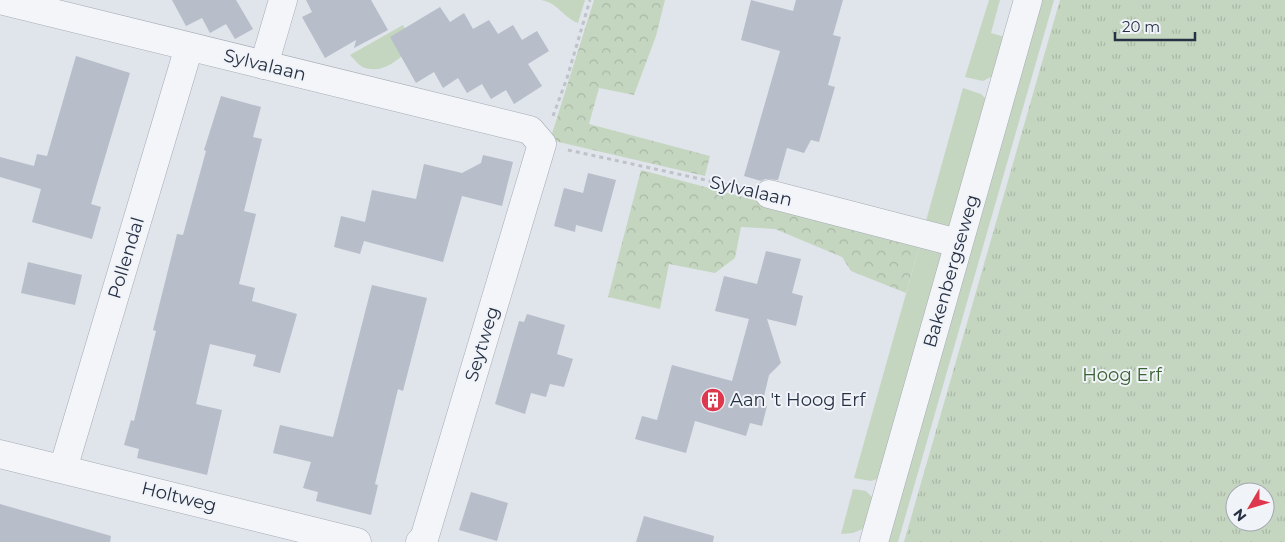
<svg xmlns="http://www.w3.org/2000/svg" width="1285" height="542" font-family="Montserrat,sans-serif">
<defs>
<pattern id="forest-crowns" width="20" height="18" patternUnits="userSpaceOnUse" patternTransform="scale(1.25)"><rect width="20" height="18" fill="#c5d6c0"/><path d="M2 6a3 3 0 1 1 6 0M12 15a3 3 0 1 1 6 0" fill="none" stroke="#a9b8a6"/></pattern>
<pattern id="park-tufts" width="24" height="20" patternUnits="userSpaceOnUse" patternTransform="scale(1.25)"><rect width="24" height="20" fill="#c5d6c0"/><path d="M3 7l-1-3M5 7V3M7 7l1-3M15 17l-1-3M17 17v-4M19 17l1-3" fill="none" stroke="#a9b8a6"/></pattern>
</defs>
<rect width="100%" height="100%" fill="#e0e4eb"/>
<!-- grass -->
<g fill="#c5d6c0">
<path d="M541,0H585L578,23C561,16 560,4 541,0Z"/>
<polygon points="989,0 1000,0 991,33 1005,37 993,76 983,81 965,77"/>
<polygon points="1040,0 1054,0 898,542 885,542"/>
<path d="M403,25L413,44C402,58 384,74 365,68C360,67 354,59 350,55Z"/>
<polygon points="963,88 981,94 987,100 950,231 924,228"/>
<polygon points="920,244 945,253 880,478 871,481 854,478"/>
<polygon points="853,489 866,491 873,498 865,528 853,533 841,534"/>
</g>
<!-- forest -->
<g fill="url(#forest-crowns)">
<polygon points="594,0 665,0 656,36 634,95 599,88 589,124 710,156 705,176 550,140"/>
<polygon points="641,170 920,244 906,293 851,271 842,257 775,229 741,227 735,258 715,273 669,264 660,309 608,297"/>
</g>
<!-- park -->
<path fill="url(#park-tufts)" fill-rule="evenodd" d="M1060,0H1285V542H904ZM1235,492H1265V522H1235Z"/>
<!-- building -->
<g fill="#b7bdc9">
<polygon points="172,0 236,0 253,29 235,39 226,24 210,33 202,18 186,26"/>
<polygon points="306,0 371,0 388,30 354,48 356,40 325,58 302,17 312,12"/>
<polygon points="751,0 793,11 796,0 843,0 833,35 841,37 828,85 835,87 819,142 811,140 804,153 787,148 778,180 765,179 761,181 744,176 780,51 741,40"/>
<polygon points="440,7 450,22 464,13 473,29 489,20 498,34 513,25 522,40 537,31 549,51 528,64 542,86 514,104 506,90 491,99 482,84 467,93 458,78 443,88 434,72 416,83 390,37"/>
<polygon points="76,56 130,73 91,204 101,207 92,239 32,222 41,189 0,177 0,157 34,166 37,154 47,156"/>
<polygon points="221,96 261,107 253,137 262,139 244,211 256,214 239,284 255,288 252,301 297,314 280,373 253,366 256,355 210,344 196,404 222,410 207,475 137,458 139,449 124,445 131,420 134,421 156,331 153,330 177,234 183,235 206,151 204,150"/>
<polygon points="483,155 513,162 502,206 462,196 443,262 364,241 360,254 334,247 341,216 365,222 372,190 416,199 424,164 462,173 481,163"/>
<polygon points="588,173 616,180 602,232 576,225 575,232 554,226 564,188 583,193"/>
<polygon points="766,251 801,259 792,293 803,296 796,326 767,319 781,363 769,375 762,405 767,406 762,426 750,423 746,436 695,421 686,453 635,439 642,416 657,420 672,365 732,381 749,319 715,311 724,276 757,284"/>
<polygon points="28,262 82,275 75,305 21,293"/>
<polygon points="372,285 427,298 403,391 398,389 375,484 378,485 371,515 316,501 318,492 303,488 311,462 273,453 280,425 333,437"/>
<polygon points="527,314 565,325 557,354 573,359 564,387 550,384 546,397 531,393 525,414 495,404 519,321 524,322"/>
<polygon points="471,492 508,503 497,541 459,530"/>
<polygon points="0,504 111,536 110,542 0,542"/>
<polygon points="644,516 714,536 713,542 636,542"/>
</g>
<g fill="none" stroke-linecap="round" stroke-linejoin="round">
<!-- minor casing -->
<g stroke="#a5abb6" stroke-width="29">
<g id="minor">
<polyline points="0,0 530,130 542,144 424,539 420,542"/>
<polyline points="264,65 283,0"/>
<polyline points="769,194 958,243"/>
<polyline points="0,454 357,542"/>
<polyline points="63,469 189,47"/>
<polyline points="874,542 1028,0"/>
</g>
</g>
<!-- path -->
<g stroke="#bfc2c9" stroke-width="3" stroke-dasharray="4 4" stroke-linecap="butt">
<polyline points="553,116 567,78 590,0"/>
<polyline points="568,150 742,188"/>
</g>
<!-- minor -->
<use href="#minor" stroke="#f4f5f8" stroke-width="28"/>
</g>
<!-- icons -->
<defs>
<g id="building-disc" transform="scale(1.25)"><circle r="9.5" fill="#dd384d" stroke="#f0f3f8"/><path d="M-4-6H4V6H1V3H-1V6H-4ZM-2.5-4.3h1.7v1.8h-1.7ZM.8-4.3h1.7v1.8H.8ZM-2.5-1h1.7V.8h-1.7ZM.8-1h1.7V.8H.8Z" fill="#fff"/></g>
</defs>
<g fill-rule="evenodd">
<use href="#building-disc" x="713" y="400"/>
</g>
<g text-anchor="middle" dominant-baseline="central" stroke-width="4" stroke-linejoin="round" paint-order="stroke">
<!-- street labels -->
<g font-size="18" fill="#273144" stroke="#f0f3f8">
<text transform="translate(265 65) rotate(14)">Sylvalaan</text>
<text transform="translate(751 191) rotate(13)">Sylvalaan</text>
<text transform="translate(126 258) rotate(-73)">Pollendal</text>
<text transform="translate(951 271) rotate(-74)">Bakenbergseweg</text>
<text transform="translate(482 344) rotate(-73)">Seytweg</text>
<text transform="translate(179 497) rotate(14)">Holtweg</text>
</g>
<!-- park labels -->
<g font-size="18" fill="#3a6232" stroke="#f0f3f8">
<text x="1122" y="375">Hoog Erf</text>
</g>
<!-- poi labels -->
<g font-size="18" fill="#273144" stroke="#f0f3f8" text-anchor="start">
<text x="730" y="400">Aan 't Hoog Erf</text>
</g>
</g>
<!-- north arrow -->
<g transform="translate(1250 507) rotate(232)"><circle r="24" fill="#f0f3f8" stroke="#a0a5b0"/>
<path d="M0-4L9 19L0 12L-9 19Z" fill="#dd384d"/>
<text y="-8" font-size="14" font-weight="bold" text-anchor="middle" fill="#273144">N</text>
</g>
<!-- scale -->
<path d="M1115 32v8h80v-8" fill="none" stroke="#273144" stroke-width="2.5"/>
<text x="1122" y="32" font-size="15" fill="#273144" stroke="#f0f3f8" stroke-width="4" paint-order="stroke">20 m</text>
</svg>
